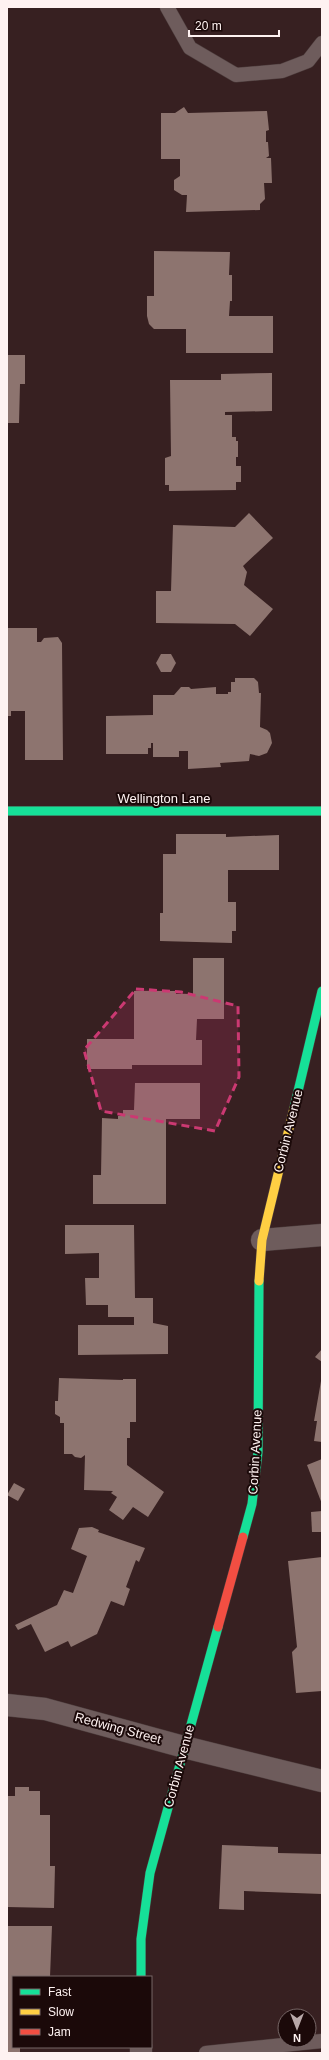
<svg xmlns="http://www.w3.org/2000/svg" width="329" height="2060" font-family="Arial,sans-serif">
<rect width="100%" height="100%" fill="#372021"/>
<!-- building -->
<g fill="#8d746f">
<polygon points="184,107 188,113 267,111 269,130 266,131 266,142 268,142 269,156 266,158 271,158 272,183 264,183 265,199 260,204 260,210 186,212 187,195 182,195 174,190 174,180 180,176 180,159 161,159 161,113 175,113"/>
<polygon points="154,251 230,252 229,275 232,275 232,301 230,301 229,316 273,316 273,353 186,353 186,329 154,329 149,324 147,316 147,296 154,296"/>
<polygon points="7,355 25,355 25,384 20,384 19,423 7,423"/>
<polygon points="272,373 272,411 225,412 225,415 232,415 232,437 236,437 236,441 238,441 238,457 236,457 236,466 241,466 241,482 236,482 236,490 169,491 169,485 165,485 165,458 171,456 170,380 221,380 221,374"/>
<polygon points="249,513 273,538 243,566 247,572 244,585 273,609 250,636 235,624 156,623 156,591 171,591 173,525 235,527"/>
<polygon points="7,628 37,628 37,642 41,642 44,638 58,637 62,643 63,760 25,760 25,711 11,711 11,716 7,716"/>
<polygon points="161,654 171,654 176,663 171,672 161,672 156,663"/>
<polygon points="235,678 254,678 258,682 259,693 261,693 260,727 267,730 270,733 272,743 267,753 259,756 250,754 249,761 220,763 221,767 188,769 188,751 179,751 179,757 153,757 153,743 151,743 151,748 148,748 148,754 106,754 106,716 153,715 153,695 174,695 181,687 189,687 191,689 216,687 216,694 228,694 228,692 231,692 231,682 235,682"/>
<polygon points="176,834 226,834 226,837 279,835 279,870 228,870 228,902 236,902 236,931 232,931 232,943 160,941 160,913 163,913 163,854 176,854"/>
<polygon points="193,958 224,958 224,1019 197,1019 196,1040 202,1040 202,1065 132,1065 132,1069 87,1069 87,1039 134,1039 134,991 176,991 176,994 193,994"/>
<polygon points="135,1083 200,1083 200,1119 166,1119 166,1204 93,1204 93,1175 101,1175 102,1118 118,1119 118,1116 123,1116 123,1110 134,1110"/>
<polygon points="65,1225 134,1225 135,1298 153,1298 153,1323 168,1326 168,1354 78,1355 78,1325 134,1325 134,1317 108,1317 108,1305 86,1305 85,1278 99,1278 99,1253 65,1254"/>
<polygon points="322,1349 322,1362 315,1357"/>
<polygon points="59,1378 123,1380 123,1379 136,1379 136,1422 130,1422 130,1438 127,1438 127,1465 164,1492 148,1517 133,1507 123,1520 109,1510 117,1497 111,1493 113,1491 84,1490 85,1455 81,1458 75,1457 72,1454 64,1454 64,1423 60,1423 60,1417 55,1414 55,1401 58,1401"/>
<polygon points="321,1381 322,1381 322,1442 314,1441 317,1421 314,1421"/>
<polygon points="322,1459 322,1504 307,1465"/>
<polygon points="14,1483 25,1489 18,1501 7,1495"/>
<polygon points="322,1511 322,1532 312,1532 311,1512"/>
<polygon points="92,1527 99,1530 98,1532 145,1548 139,1562 136,1560 126,1587 130,1589 124,1606 111,1601 97,1634 71,1647 68,1641 45,1652 31,1624 18,1630 15,1625 57,1605 64,1590 73,1593 87,1556 71,1549 79,1528"/>
<polygon points="322,1557 322,1691 296,1693 292,1652 297,1647 288,1561"/>
<polygon points="15,1787 29,1787 29,1791 40,1791 40,1815 50,1815 50,1866 55,1866 54,1908 7,1907 7,1796 15,1796"/>
<polygon points="222,1845 278,1847 278,1853 322,1854 322,1894 244,1891 244,1910 219,1909"/>
<polygon points="7,1926 52,1926 50,1977 13,1977 13,2047 20,2047 20,2053 7,2053"/>
</g>
<g fill="none" stroke-linecap="round" stroke-linejoin="round">
<!-- lane casing -->
<g stroke="#4d3d3d" stroke-width="15">
<g id="lane">
<polyline points="167,7 190,48 236,75 282,71 308,61 322,43"/>
<polyline points="206,2053 322,2041"/>
</g>
</g>
<!-- street casing -->
<g stroke="#4d3d3d" stroke-width="23">
<g id="street">
<polyline points="262,1240 322,1235"/>
<polyline points="7,1705 45,1709 184,1747 322,1781"/>
<polyline points="141,2053 141,2047"/>
</g>
</g>
<!-- fast casing -->
<g stroke="#4d3d3d" stroke-width="10">
<g id="fast">
<polyline points="7,811 322,811"/>
<polyline points="294,1108 322,991"/>
<polyline points="243,1537 252,1504 258,1452 259,1281"/>
<polyline points="141,1977 141,1939 150,1873 218,1627"/>
</g>
</g>
<!-- slow casing -->
<g stroke="#4d3d3d" stroke-width="10">
<polyline id="slow" points="259,1281 262,1240 294,1108"/>
</g>
<!-- jam casing -->
<g stroke="#4d3d3d" stroke-width="10">
<polyline id="jam" points="218,1627 243,1537"/>
</g>
<!-- lane -->
<use href="#lane" stroke="#6e5c5c" stroke-width="14"/>
<!-- street -->
<use href="#street" stroke="#6e5c5c" stroke-width="22"/>
<!-- fast -->
<use href="#fast" stroke="#16e098" stroke-width="9"/>
<!-- slow -->
<use href="#slow" stroke="#ffcf43" stroke-width="9"/>
<!-- jam -->
<use href="#jam" stroke="#f24e42" stroke-width="9"/>
</g>
<!-- marked area -->
<path fill="#cb3972" fill-opacity="0.2" stroke="#cb3972" stroke-width="3" stroke-dasharray="8 5" stroke-linejoin="round" d="M136,989L181,992L238,1006L239,1077L215,1131L101,1111L84,1050Z"/>
<g text-anchor="middle" dominant-baseline="central" stroke-width="4" stroke-linejoin="round" paint-order="stroke">
<!-- street labels -->
<g font-size="13" fill="#fef2f1" stroke="#1b0909">
<text x="164" y="798">Wellington Lane</text>
<text transform="translate(288 1131) rotate(-76)">Corbin Avenue</text>
<text transform="translate(255 1452) rotate(-87)">Corbin Avenue</text>
<text transform="translate(118 1728) rotate(15)">Redwing Street</text>
<text transform="translate(179 1766) rotate(-75)">Corbin Avenue</text>
</g>
</g>
<!-- border -->
<rect width="329" height="2060" fill="none" stroke="#fef2f1" stroke-width="16"/>
<!-- legend -->
<rect x="12" y="1976" width="140" height="72" fill="#1b0909" stroke="#766666"/>
<rect x="20" y="1989" width="20" height="6" fill="#16e098" stroke="#766666"/>
<text x="48" y="1996" font-size="12" fill="#fef2f1">Fast</text>
<rect x="20" y="2009" width="20" height="6" fill="#ffcf43" stroke="#766666"/>
<text x="48" y="2016" font-size="12" fill="#fef2f1">Slow</text>
<rect x="20" y="2029" width="20" height="6" fill="#f24e42" stroke="#766666"/>
<text x="48" y="2036" font-size="12" fill="#fef2f1">Jam</text>
<!-- north arrow -->
<g transform="translate(297 2028) rotate(180)"><circle r="19" fill="#1b0909" stroke="#766666"/>
<path d="M0-3L7 15L0 10L-7 15Z" fill="#b8a8a8"/>
<text y="-6" font-size="11" font-weight="bold" text-anchor="middle" fill="#fef2f1">N</text>
</g>
<!-- scale -->
<path d="M189 30v6h90v-6" fill="none" stroke="#fef2f1" stroke-width="2"/>
<text x="195" y="30" font-size="12" fill="#fef2f1" stroke="#1b0909" stroke-width="3" paint-order="stroke">20 m</text>
</svg>
